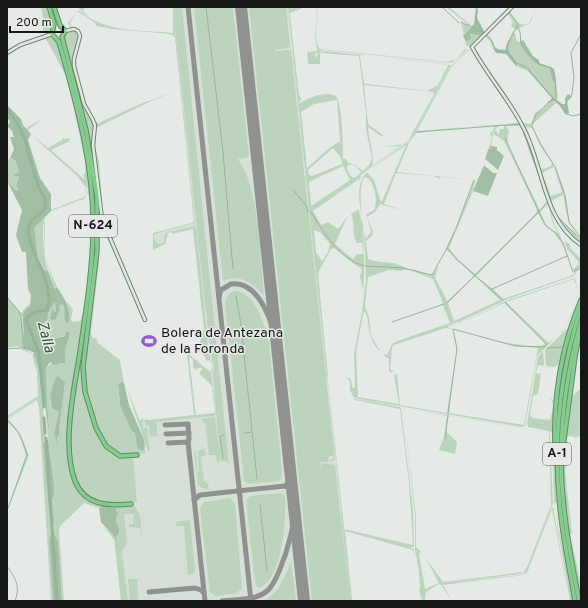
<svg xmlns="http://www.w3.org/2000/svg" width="588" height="608" font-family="Overpass,sans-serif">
<rect width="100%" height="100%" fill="#e6eae7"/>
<!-- built -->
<polygon fill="#d6e0d7" points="172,7 288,7 352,601 123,601 113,504 137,501 132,457 133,455 149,452 146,428 143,429 142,421 215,413 210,372 213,368 209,360 195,227 168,233 165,244 154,246 153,233 194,223"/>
<!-- green -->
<g fill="#bcd4be" fill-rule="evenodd">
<polygon points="41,7 46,7 51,25 50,33 46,35 43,32 43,18"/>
<path d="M78,7H85L83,11C101,33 147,30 173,33V7L195,223L154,234L155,241L158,244L164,243V236L167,232L196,226L209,356L212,363L209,360L207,361L201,350L197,353L195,350L199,347L197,344L200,342L204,330L193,229L172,234L171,232L168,233L165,244L153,250V233L192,223L194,220L175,37L170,34L112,29L97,26L95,23L77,11L70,23L71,26C93,35 74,48 75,63C76,85 87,105 96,124L140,104L176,91L151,101L96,128L94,144L99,161L103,218L121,261L125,263L122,264L102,216L99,175L93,141L95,126L120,115L97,125C86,111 73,79 74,61C75,51 84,41 79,31L71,28L68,23L78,10L97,22L86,16Z"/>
<polygon points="173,7 182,7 229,466 227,461 220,461 213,374 214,366 210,349"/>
<path d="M194,7H233L249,157L238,159C260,190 260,257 264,296C253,283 240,273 223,281Z"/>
<polygon points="249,7 286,7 290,47 275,50 277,61 276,51 291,50 335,460 329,462 329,460 334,459 333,456 329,456 328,462 320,462 320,469 321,463 335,465 350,601 312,601"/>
<path d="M288,7H301V9L290,13V15L299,95L301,99L299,104C306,98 326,90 336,96C343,106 343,146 343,159H346L348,163L354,164L363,171L369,165L372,158L366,130V113L359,56L321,53H320V64H308L307,52L317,51L315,35L317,21L316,7C321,20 311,37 320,49L448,62L456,59L466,48V51L451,63L323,50L315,54V58L319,52L326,51L451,65L411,138L361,175L360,181L359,179L313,211L321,225L328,222L338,229L347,217L335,244L353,259L357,254H364L362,243H357C351,234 356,222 351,214L359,209C359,216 363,221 363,228C365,257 364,285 362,314L366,279L364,230C362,213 353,188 366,173L410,140L451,66L469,49L473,51L521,124C505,127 497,119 491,139L490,134L495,127L487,125L416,133L409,143L397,172L474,180L440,177L439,179L434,176L396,173L384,204L405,211L380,204L375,212L367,217L373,231L372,236L366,241L368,259C377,263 386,261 397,264C402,265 403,268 409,269L401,271L389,270L368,277L365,307L369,316L371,336L382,354L387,355L392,344L397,341L450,323L443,305L392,323L435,308L443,303L433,279L412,271L413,269L429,275L434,273L439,265L435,277L447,301L474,276L447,250V246L456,229L474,181L476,180L458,227L474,185V189L449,248L458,259L475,274L536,213L537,209L504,141L494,134L491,145L492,146L488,150L495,130L499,135L500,129H504V125H521L524,130L547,198L553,221L560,235L570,262L561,242L554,233L547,228L538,213L476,276L493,289L564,257L493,289L503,299L571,276L572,274L574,276L508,299L459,322L444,326L460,323L508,300L575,278L579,294L566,327L537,356L525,426L522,427L358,399L356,397L355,399L400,407L401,408L413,509L414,545V547H410L414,549L420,576L415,549V513L403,409L405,408L550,433L553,503L527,570L520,574L440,584L519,575L524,573L528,568L551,509L553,507L569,601L552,509L527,573L517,576L443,585L452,601L441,585L439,584L426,592L425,601H422L419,590L420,588L418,564L413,550L345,531L352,601H350L328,378L344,529L413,545L409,483L400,409L355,400L350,390V381L346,377L351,379L352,387L355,388L354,354L362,312L363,290L360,277L362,269L354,264L334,248L331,249L318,273L328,377H327ZM470,49L474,53L519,123L417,131L452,66ZM362,55L447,64L448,66L438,85L427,91L367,84L364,83L360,56ZM364,85L433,92L434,94L409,139L404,144L381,147L399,146L372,166C375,154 369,140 368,127L382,137L383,135L368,124ZM337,100L340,141L328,149L307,168L301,112L314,104ZM506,126H519L524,131L548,202L540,210L507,143L509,131ZM406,145L382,201L381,202L374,180L367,172ZM333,148L341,158L342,164L312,176L309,175L308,170ZM352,164L357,167L361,173L354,178C349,176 347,170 347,166ZM343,166L350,180L311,206L309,182ZM365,177C375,180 378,202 374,210L366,214L371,232L366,238C362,228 357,184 365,177ZM548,204L552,221L558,234L548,228L540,212ZM314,230L320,232L330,244L328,252L322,261L316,252ZM475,276L500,300L454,321L448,303ZM574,279L579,293L567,324L564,330L549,343L506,302ZM504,303L546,344C536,352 460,333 447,327L467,320ZM364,311C368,316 368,322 369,329C370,342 379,352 389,359V371L391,373L394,371L390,370L392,348L394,345L446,328L516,346L538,348L524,425L449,413L457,347L447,413L400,405L397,374L394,375L399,404L358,397L356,351ZM405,408L447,416L444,437L439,450L455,454L457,442L446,431L448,417L450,416L549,433L551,505L527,567L523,572L443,582L425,557L439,583L425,589L419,554L421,551L416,547V514L403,410Z"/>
<polygon points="446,7 450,8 471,25 469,25 470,28 464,34 481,36 470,47 466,45 461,22 469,25"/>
<polygon points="513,7 510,13 519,23 524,25 529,23 537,7 530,23 516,30 511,26 513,22 507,13"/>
<path d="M501,19L487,34L493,41L495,47L493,48L490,41L485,36L475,45L474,48L523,123L531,124L535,114L552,101L556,103L535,122L532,126C542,149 559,168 565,193C568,208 567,229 581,238V244L564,230L551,205L524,126L474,49L473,46ZM526,127L532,128L542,149L552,163L551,166L543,169L540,167ZM554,167L562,192L551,196L542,173ZM563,195L568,220L574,232L559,218L551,201Z"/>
<polygon points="73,29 78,32 79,37 72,61 83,105 94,124 92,142 99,195 100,214 139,307 100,223 99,261 91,332 92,337 95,339 96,337 98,343 120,360 124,383 118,384 119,400 131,430 135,433 137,448 143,451 145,446 146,453 124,455 112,450 103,440 87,394 85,364 98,262 98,195 88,130 64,38 68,31"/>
<path d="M513,31L515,34L517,42H520C525,54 535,67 549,68L553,82L556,81L558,99L552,96L531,70L528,71L516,66L518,64L508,50L510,41H508Z"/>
<path d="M48,36L57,41C71,90 86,140 91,192C94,231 90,271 84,310C77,360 64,412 71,463C71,470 72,477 74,484C79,495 90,502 102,506L99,508L84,503L60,526L59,531L64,601H62L58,541L52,534L49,540L53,601H51L39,408L37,400L8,419L20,433L29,455L7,512L26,455L19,433L7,422V419L42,395L46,442L43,444L50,523L53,517L51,501L54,496V485L46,421L48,429L49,428L47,404L46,368L65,350L70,334L42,342L40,337L49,334L36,331L43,328L42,324L55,300L56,312H54L53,309L56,319L60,309L59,306L62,304L70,316L67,301L73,310L71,319L73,322L80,321C87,309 95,206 88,193C79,207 54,204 45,219V259L57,287L55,288L45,259L44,223C46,209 72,204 84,199C87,195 89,191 87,186L84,198L51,211V210L84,197L86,187L75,174L31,135L46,147L26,128L42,119L28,130L48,148L62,140L63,137L64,139L69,138L70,140L68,142L51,150L85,180L83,174H85L86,164L67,78L45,37ZM60,377L65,382L59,431L60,433L57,438L59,445L54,433L59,412L51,405C49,394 55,386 60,377Z"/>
<path d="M61,39C76,94 92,148 96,204C98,228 96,253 93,277C90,309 80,343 82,376C83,393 88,409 94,425C102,446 108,457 132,457L133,459L137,501L136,502C127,503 117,506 108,504C67,499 69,447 71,416L94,246C98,175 78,107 59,40Z"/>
<polygon points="10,158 15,160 19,173 17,174 19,178 16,186 18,188 17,191 7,180 7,161"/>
<path d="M45,216C41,227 44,260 48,271L44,270L38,259L34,231V228Z"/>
<polygon points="564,241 570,244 570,248 581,259 581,265 575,275 573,269 579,264 578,261 567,249"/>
<polygon points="581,284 581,297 565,340 560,363 555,367 546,366 545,350 568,328 581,293 579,285"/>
<path d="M233,291C255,290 265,326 269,343L282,470V479L278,481L249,484L244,481L225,303L227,297Z"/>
<polygon points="7,296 21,313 29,304 30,306 22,317 24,331 23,344 25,346 22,347 34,355 40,372 42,395 7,418 7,416 38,396 37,372 32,354 20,349 19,346 7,348"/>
<path d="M581,312L570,359L561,425L563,511L576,601C569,561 561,521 559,480C555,424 565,366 581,312Z"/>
<polygon points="543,351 544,366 538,365 536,373 541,374 538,394 533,396 530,414 532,418 550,420 554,405 550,398 554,401 554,448 557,500 573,601 570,601 557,524 556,516 564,554 557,504 555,502 555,505 554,503 552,433 549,431 528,427 527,424 538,357"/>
<path d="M187,355H190L210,372L213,368L211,374L216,414L213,416L156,422L158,436L150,437L149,424L146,427L145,421H143V428H147L150,451L148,452L126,386L140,421L143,417V420H146V417L148,420L194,415ZM189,357L193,359V367L196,370L198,368H203L199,373L212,386L215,413L196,415Z"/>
<path d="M581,389V437L577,436L565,471L572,534H570L581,584V601L564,500L563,463L570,401L574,394ZM569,436L575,437L576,440L565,469L567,437Z"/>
<polygon points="215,417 220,457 219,462 217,462 216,455 209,455 205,424 201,419"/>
<polygon points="204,449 206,455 201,457 204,481 208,484 209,489 204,489 198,485 194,451 196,451 197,471 199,472 198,450"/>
<path d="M280,493L285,496C286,518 283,579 259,588L256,586L254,574L246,500L250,496Z"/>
<polygon points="230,498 235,504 242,588 237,593 215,596 210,592 200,509 204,502"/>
<path d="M132,505C143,509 141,532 142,542L140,528L129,527V524H133L134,514H124L127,543L122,552L128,601H121L114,539L103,527L115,538L116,549V537L118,534L116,511L114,507Z"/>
<polygon points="190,520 195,570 193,574 188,575 184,526 176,526 176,522"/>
<path d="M291,562L296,601H264C279,592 284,578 291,562Z"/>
<polygon points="128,579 140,579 137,581 139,601 130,601"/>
</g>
<!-- forest -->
<g fill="#a2bea5">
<polygon points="476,7 478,10 477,18 485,33 481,36 470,34 471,39 466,41 463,36 474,24"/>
<path d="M523,40L533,56L539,60V63L554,69L556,81L553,82L549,68C535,67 525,54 520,42Z"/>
<polygon points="508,41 510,41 508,50 518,64 516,66 506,54 496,53 493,48 495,47 498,49 505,50"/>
<polygon points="529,69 552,96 562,104 565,104 565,98 568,94 570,95 572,97 567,101 569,113 566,115 559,105 554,101 546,104 552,98 528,71"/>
<path d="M7,105L21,119L23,125L31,134L28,140L40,178L51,194V211L34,228L38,259L44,270L48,271L55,289L57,287C64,298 73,310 68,324C61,319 68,310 62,304L59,306L60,309L56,319L52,320L50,318L53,308L54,312H56L55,301L48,313L47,320L42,324L43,328L36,331L50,335L51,337L41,338L42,342L65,336L66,332H69L70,334L65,350V363H60L55,365L50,362L46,368L47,404L49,428L48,429L45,404H43L40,372L33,352L22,348L25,345L23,344C22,339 24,335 24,331C23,320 20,313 30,306L31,295L28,289L26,252H22L16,235L22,210L7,181L17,191L18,188L16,186L19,178L18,176H13L19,172L15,160L10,158L14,149L10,137H14L12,131L7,126L10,122L7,117Z"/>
<polygon points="492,146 497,147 497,150 504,156 498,170 485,159 488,150"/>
<polygon points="484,165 493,173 497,173 488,196 473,191"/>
<polygon points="58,376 65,382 59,431 60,433 57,438 58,446 54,433 59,412 52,408 50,395 56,377"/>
<polygon points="122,382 124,383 129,405 144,440 145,446 143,451 137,448 135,433 131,430 120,405 118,384"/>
<polygon points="48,439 54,485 54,496 51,501 54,522 50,523 43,444"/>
<path d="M103,506L116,508V511L118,513L116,519C117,526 122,530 116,537L117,551L115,538L101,522L99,508Z"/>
<polygon points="51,534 55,535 58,541 62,601 53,601 49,540"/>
</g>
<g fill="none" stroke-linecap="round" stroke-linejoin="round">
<!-- stream -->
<g stroke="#97b39a" stroke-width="1">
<polyline points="206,7 223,152 233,269"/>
<polyline points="442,7 459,23"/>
<polyline points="477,7 476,22 483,32 491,40 496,51 508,52"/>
<polyline points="509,12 518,24 507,46 508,52 515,62 529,69 550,95 563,107 567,114 573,116 581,114"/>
<polyline points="461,22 482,32"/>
<polyline points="517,26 520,32 521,44 528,53 540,64 552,68 555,78 556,101"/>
<polyline points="478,55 495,80"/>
<polyline points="566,111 566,103 572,94 574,77 571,53 581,34"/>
<polyline points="521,120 523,123"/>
<polyline points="532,124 536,114 553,99"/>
<polyline points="524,126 528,135"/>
<polyline points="532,126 540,143 554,165"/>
<polyline points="523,131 540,179"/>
<polyline points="417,132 520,124"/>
<polyline points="505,138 539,212 548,201"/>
<polyline points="555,166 564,193"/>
<polyline points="542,175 549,197"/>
<polyline points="294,191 307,207 308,212"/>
<polyline points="565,195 569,222 581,238"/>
<polyline points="550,200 554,210"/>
<path d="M311,212C324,233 340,260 365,266"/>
<polyline points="559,218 576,235"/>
<polyline points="447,248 456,228 474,180"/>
<polyline points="366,266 403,268 432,275 447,248 456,259 503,300"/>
<polyline points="574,271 581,268"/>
<polyline points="492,289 567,256"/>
<polyline points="236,296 241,325 257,479"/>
<polyline points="7,298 18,310 21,316"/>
<polyline points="447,303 539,212 545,225 555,232 563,243 573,272"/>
<polyline points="21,318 23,342 25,348"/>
<polyline points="392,322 444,304"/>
<polyline points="22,347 28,348 39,353"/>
<polyline points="547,348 563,347"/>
<polyline points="7,349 20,348"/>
<polyline points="448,413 457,349 453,329 515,346 544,347 546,344 505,302"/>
<path d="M7,420C19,430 23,441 27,455L7,511"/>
<polyline points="245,433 251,432"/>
<polyline points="445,439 448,415"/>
<polyline points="223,458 220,436 224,435"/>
<polyline points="260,505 267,571"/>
<path d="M7,566C15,578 21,586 15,601"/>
</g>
<!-- river -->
<g stroke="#97b39a" stroke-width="3">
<path d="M7,108C14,118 21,129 25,140C30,157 33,174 40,190C43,195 47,201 45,207C41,218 25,216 29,237C34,261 55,285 47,310C38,312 31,311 26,320L39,353L44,407"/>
<polyline points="44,418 45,433"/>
<polyline points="46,438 57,601"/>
</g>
<!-- taxiway -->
<g stroke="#909290" stroke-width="5">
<polyline points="188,7 251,601"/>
<path d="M219,297L221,290L231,284C261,280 274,328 278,350"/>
<polyline points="165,425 188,424 189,439 188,442 205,601"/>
<polyline points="166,434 189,433"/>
<polyline points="168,443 188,442"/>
<polyline points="285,486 290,482 291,475"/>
<path d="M194,500L200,495L285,486C309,491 282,579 267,591C255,601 237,599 222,601"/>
<polyline points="149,592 195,588 201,590 204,593"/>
</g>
<!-- runway -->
<polyline stroke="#909290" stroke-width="12" points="241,7 304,601"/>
<!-- secondary casing -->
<g stroke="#797c79" stroke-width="4.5">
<g id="secondary">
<path d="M512,7L472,47C487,75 509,99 523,127C544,166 542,219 581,245"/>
<polyline points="65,31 74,29 78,31 80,36 74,59 74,66 84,104 92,118 95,125 93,145 102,219 145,320"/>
<polyline points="7,53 20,45 52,34"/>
</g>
</g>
<!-- highway casing -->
<g stroke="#5f8c65" stroke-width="5.5">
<g id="highway">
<path d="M49,7L54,24L52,34L59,42C77,105 95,168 93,235C92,276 85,317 79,358C73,394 62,447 75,481C85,506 109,506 131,504"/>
<polyline points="54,7 60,25 65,31 62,37 86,130 97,197 97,251 83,367 85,392 96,428 106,446 120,456 137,455"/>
<polyline points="563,447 575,357 580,330"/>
<path d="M555,449C553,398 561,348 581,300"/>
<path d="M575,601C570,570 563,539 560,508C553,441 560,372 581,308"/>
<path d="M579,601C574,573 568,545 565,517C556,451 563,385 581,321"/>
</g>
</g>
<!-- secondary -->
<use href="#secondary" stroke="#dbefde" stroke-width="2.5"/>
<!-- highway -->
<use href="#highway" stroke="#86cb90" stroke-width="3.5"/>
</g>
<!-- icons -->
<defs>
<g id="stadium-bare" transform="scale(1.2)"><path d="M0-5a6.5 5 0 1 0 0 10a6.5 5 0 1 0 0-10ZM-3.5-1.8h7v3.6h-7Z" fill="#8f5cd5" stroke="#e6eae7" stroke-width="2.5" paint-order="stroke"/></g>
</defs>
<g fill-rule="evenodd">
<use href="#stadium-bare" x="149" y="341"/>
</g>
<g text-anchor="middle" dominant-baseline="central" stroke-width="3" stroke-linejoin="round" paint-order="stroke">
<!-- shield labels -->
<g fill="#e6eae7" stroke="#545755" stroke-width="1">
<rect x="69" y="215" width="48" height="22" rx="3"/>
<rect x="543" y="443" width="28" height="22" rx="3"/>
</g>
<g font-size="13" font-weight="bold" fill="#161816">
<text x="93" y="226">N-624</text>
<text x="557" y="454">A-1</text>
</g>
<!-- poi labels -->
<g font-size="14" fill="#161816" stroke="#e6eae7" text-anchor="start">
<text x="161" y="333">Bolera de Antezana<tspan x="161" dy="16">de la Foronda</tspan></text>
</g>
<!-- water labels -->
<g font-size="15" font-style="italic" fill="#2d5834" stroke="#e6eae7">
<text transform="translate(45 337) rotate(75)">Zalla</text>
</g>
</g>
<!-- border -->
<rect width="588" height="608" fill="none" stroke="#161816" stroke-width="16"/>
<!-- scale -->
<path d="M10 26v6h53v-6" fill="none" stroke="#161816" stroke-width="2"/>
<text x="16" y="26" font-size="12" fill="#161816" stroke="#e6eae7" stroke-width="3" paint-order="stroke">200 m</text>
</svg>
